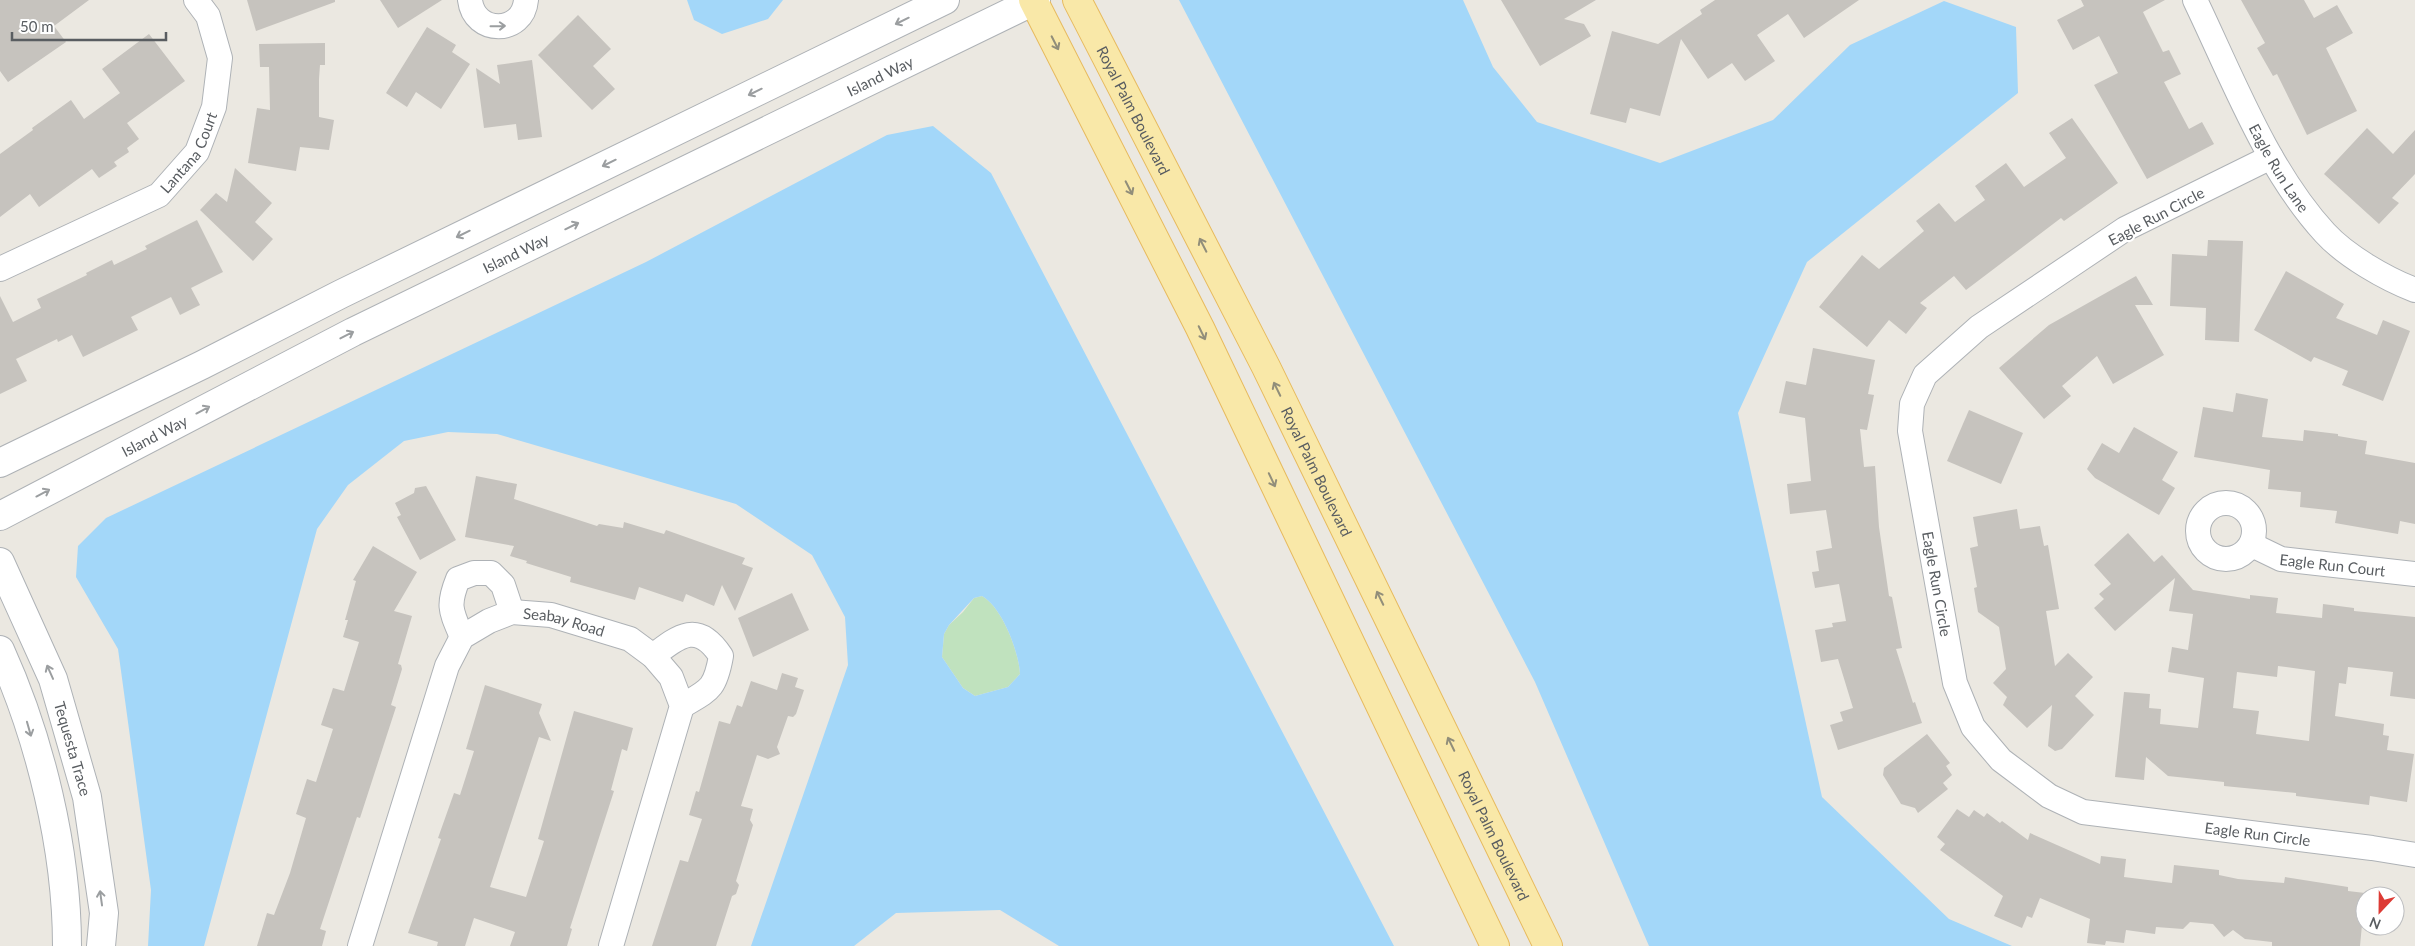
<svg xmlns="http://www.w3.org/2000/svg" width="2415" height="946" font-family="Lato,sans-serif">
<rect width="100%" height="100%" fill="#ebe8e1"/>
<!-- green -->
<path fill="#c0e2be" d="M982,596C1002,607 1019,652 1020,674L1008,687L975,696L963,688L942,657L944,634L949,625L963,612L974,598Z"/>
<!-- water -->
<g fill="#a3d7f9" fill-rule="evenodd">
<polygon points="687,0 783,0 768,19 722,34 694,20"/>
<polygon points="1179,0 1463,0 1493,67 1537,122 1660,163 1773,120 1850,45 1944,1 2016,27 2018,93 1807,262 1738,413 1822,797 1949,919 2012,946 1649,946 1535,682"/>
<path d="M933,126L991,173L1394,946H1059L1000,910L896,913L854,946H751L848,665L845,617L812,555L736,504L497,434L448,432L404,441L348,485L317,529L204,946H148L151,890L118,649L76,577L78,546L106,518L646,262L887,135ZM982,596C1002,607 1019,652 1020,674L1008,687L975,696L963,688L942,657L944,634L949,625L974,598Z"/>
</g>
<!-- building -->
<g fill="#c6c3be" fill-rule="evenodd">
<polygon points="0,0 89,0 54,26 66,42 8,82 0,71"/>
<polygon points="247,0 335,0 335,2 256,31"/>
<polygon points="380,0 442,0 398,28"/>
<polygon points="1501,0 1596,0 1564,19 1584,24 1591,36 1540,66"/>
<polygon points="1715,0 1859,0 1804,38 1788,14 1757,35 1775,61 1745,81 1732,63 1708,79 1681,39 1660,116 1630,108 1626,123 1590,114 1612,31 1658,44 1702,14 1700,10"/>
<polygon points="2081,0 2165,0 2143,12 2163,52 2169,50 2181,74 2164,82 2189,129 2202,122 2214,144 2147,179 2094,85 2118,73 2099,36 2073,50 2057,20 2084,6"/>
<polygon points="2241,0 2304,0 2314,18 2337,5 2353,33 2326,48 2357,111 2307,135 2277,74 2273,76 2257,48 2265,43"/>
<polygon points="578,15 611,49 593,66 615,89 592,110 538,55"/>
<polygon points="427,27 456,45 452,52 470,64 441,109 416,92 407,107 386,93"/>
<polygon points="149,34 185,81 127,123 139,139 127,148 129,152 114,162 117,166 99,178 92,169 39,207 30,194 0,217 0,154 33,130 32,128 71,100 84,119 120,93 102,69"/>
<polygon points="325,43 325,65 320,65 319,79 319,117 334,120 329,150 300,147 296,171 248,163 257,108 270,110 269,67 260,67 259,44"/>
<polygon points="532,60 542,137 518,140 516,124 484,128 476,68 500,84 497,65"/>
<polygon points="2072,118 2118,183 2064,221 2061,218 1966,290 1954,276 1920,303 1927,308 1906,334 1889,320 1867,347 1819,307 1862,255 1879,269 1924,231 1916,221 1939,203 1955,222 1985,200 1975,186 2006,163 2024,187 2066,158 2049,133"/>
<polygon points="2367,128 2393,154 2415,130 2415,174 2392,198 2399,203 2379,224 2324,174"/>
<polygon points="235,168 272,203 255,222 273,239 253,261 200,210 216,193 227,202"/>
<polygon points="197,220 223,272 191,288 200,305 180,315 171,297 131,317 138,330 83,357 72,335 58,342 57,339 16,359 27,381 0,394 0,296 13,322 41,308 37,299 87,275 86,273 112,260 114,265 147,249 145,246"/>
<polygon points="2208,240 2243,241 2239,342 2205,340 2206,308 2170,306 2172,254 2207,256"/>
<polygon points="2286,271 2344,304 2336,318 2377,335 2383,320 2410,331 2383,401 2342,385 2348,371 2314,357 2311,362 2254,330"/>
<polygon points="2136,276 2153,305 2135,305 2164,355 2113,384 2097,356 2062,386 2071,396 2044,419 1999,368 2049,325"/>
<polygon points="1813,348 1875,360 1868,394 1874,395 1867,430 1860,429 1864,467 1875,466 1879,527 1889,596 1892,597 1902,648 1896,649 1913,703 1915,702 1922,723 1838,750 1830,725 1843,721 1840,712 1853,708 1838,659 1821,662 1815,630 1833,627 1832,623 1846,621 1839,584 1815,588 1812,572 1819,571 1816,551 1832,548 1826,510 1790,514 1787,484 1811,481 1805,418 1779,413 1786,381 1806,385"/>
<polygon points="2236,393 2268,399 2262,437 2303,441 2304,430 2338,434 2338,436 2367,441 2365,454 2415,463 2415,524 2400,521 2398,534 2335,523 2337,511 2300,507 2301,492 2268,489 2270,470 2194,457 2203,407 2233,412"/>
<polygon points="1969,410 2023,433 2001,484 1947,461"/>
<polygon points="2134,427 2178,452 2162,480 2175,488 2159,515 2095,478 2087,469 2102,443 2119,453"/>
<polygon points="476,476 517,484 514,499 597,526 599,524 623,528 624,522 664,534 666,530 745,558 742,564 753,568 735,611 722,585 714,606 686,594 683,602 639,587 635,600 570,582 571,577 526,563 527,561 510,556 514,546 465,537"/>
<polygon points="426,486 456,540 420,560 397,517 401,515 395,503 414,493 415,488"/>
<polygon points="2017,509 2020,529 2040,526 2044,546 2048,545 2059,609 2046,611 2055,666 2068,653 2093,677 2075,696 2094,715 2062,749 2055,751 2048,746 2052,705 2027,728 2003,705 2007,697 1993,683 2006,669 1999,627 1978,612 1974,588 1977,587 1970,548 1978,546 1973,517"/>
<path d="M2128,533L2154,562L2162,555L2193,590L2250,599V595L2278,598L2276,613L2322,618L2323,604L2354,608V611L2415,617V699L2390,696L2393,672L2348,667L2346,684L2339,683L2335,716L2384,724L2383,735L2389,736L2387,750L2414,754L2407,802L2370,796L2369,805L2296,796V793L2224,786V782L2168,776L2146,757L2144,780L2115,777L2124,692L2150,694L2149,708L2161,709L2160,724L2198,728L2204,678L2168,672L2172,647L2188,650L2193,614L2169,611L2175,578L2115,631L2094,608L2104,599L2099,594L2111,584L2094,565ZM2278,666L2315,671L2309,741L2256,734L2259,711L2233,708L2237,672L2277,677Z"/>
<polygon points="373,546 417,572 394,611 412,616 398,664 401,665 402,669 391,705 396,707 360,818 357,817 320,929 326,931 322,946 257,946 267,913 274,915 290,873 306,818 296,814 307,779 316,782 333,729 321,725 333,688 344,691 359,642 343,637 348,620 345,620 356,581 353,580"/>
<polygon points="792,593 809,630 753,657 738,618"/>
<polygon points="782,673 798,678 795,687 804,690 796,714 793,717 788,716 777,747 780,754 768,759 757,755 741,806 753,809 750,820 753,825 736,881 739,885 736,894 732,896 716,946 652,946 680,860 688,862 702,819 689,815 696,791 699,792 719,721 730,724 737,705 742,707 751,681 777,690"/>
<polygon points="485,685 542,704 539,713 551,741 539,737 490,887 526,897 544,841 538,839 574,711 633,728 627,751 622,749 611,790 614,791 570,928 572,929 567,946 510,946 515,932 474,918 465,946 437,946 438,942 408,933 441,839 438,838 454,793 460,795 474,751 466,749"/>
<polygon points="1927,734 1950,763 1946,766 1952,775 1943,783 1948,789 1918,813 1915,808 1901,804 1883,775 1884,768"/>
<polygon points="1957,809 1969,817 1974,810 1984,817 1987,813 2000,823 2002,821 2028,840 2030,833 2100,864 2101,856 2126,859 2124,877 2172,883 2174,865 2219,870 2219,875 2238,879 2284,883 2285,877 2348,887 2348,891 2365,893 2360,946 2272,946 2272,942 2245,939 2233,930 2224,937 2213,924 2190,922 2183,929 2156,927 2155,934 2126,930 2124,943 2106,941 2105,945 2087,943 2090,919 2040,898 2032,918 2027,916 2022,928 1994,916 2003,896 1940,850 1945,844 1937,837"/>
</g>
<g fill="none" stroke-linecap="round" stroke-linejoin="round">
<!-- minor casing -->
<g stroke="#aeb2b6" stroke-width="26">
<g id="minor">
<path d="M470,0C474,35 523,35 526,0"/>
<path id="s1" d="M2195,0C2232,77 2267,170 2325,233C2346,256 2386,279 2415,290"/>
<path id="s2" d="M2271,157L2125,229L1979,327L1925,375L1912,404L1910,431L1955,683L1973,727L2001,760L2049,796L2083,812L2372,848L2415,855"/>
<path id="s3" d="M0,269L159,195L197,152L214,107L220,58L208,16L196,0"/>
<circle cx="2226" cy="531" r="28"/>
<path id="s4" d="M2252,545L2281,559L2415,574"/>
<path d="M462,637C451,611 447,606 458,579L474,573H491L503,585L512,612"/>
<path d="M653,656C680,635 698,621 721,656C715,690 709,690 682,706"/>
<path id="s5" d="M360,946L447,666L462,637L489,621L512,612L551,615L630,639L653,656L671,677L682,706L611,946"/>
</g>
</g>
<!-- tertiary casing -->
<g stroke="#aeb2b6" stroke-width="30">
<g id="tertiary">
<polyline points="0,463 202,365 341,294 945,0"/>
<path id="s6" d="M0,516L353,332L1036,0"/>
<path id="s7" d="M0,562L53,679L87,797L104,913L101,946"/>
<path d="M0,650C40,738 67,849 67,946"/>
</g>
</g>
<!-- primary casing -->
<g stroke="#e7ba5e" stroke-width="30">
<g id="primary">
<polyline points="1033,0 1200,328 1495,946"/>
<path id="s8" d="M1077,0L1266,367L1548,946"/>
</g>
</g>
<!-- minor -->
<use href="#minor" stroke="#fff" stroke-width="24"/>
<!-- tertiary -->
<use href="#tertiary" stroke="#fff" stroke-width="28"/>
<!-- primary -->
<use href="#primary" stroke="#f9e8a8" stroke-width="28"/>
</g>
<!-- one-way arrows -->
<defs><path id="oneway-shaft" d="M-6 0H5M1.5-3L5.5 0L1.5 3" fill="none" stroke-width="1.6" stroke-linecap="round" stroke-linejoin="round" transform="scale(1.25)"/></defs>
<g stroke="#9b9ea0">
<use href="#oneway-shaft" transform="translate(902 21) rotate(154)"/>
<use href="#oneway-shaft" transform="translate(498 26) rotate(-1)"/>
<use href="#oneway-shaft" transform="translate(755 92) rotate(154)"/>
<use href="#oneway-shaft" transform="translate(609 163) rotate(154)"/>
<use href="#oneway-shaft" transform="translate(572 226) rotate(-26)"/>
<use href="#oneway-shaft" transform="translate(463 234) rotate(154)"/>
<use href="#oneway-shaft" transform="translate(347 335) rotate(-27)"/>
<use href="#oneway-shaft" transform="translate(203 410) rotate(-28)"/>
<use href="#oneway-shaft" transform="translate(43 493) rotate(-28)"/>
<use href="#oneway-shaft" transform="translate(50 672) rotate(-114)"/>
<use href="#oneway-shaft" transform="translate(29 729) rotate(74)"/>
<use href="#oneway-shaft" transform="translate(101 898) rotate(-98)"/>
</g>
<g stroke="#918e7a">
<use href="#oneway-shaft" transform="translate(1055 43) rotate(63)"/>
<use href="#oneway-shaft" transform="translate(1129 188) rotate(63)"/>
<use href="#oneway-shaft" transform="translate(1203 245) rotate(-117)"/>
<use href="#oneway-shaft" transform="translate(1202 333) rotate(64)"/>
<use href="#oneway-shaft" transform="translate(1277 389) rotate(-116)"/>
<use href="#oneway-shaft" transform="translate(1272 480) rotate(65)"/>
<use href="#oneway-shaft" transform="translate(1380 598) rotate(-116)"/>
<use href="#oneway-shaft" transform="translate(1451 744) rotate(-116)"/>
</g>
<g text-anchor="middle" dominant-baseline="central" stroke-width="4.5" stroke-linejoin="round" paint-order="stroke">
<!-- street labels -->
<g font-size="15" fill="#595d61" stroke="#fff">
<text stroke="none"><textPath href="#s6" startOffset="984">Island Way</textPath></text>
<text stroke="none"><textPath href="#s8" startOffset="124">Royal Palm Boulevard</textPath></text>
<text stroke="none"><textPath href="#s3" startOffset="228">Lantana Court</textPath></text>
<text stroke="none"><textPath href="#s1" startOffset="188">Eagle Run Lane</textPath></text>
<text transform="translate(2156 216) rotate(-28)">Eagle Run Circle</text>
<text stroke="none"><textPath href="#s6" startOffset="579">Island Way</textPath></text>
<text stroke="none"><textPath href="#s6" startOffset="174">Island Way</textPath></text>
<text stroke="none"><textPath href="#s8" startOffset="529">Royal Palm Boulevard</textPath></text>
<text stroke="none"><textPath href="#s4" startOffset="84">Eagle Run Court</textPath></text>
<text stroke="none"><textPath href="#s2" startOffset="625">Eagle Run Circle</textPath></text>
<text stroke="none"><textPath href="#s5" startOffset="435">Seabay Road</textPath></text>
<text stroke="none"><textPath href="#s7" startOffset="201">Tequesta Trace</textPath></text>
<text stroke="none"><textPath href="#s2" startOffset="1090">Eagle Run Circle</textPath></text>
<text stroke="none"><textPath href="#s8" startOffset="934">Royal Palm Boulevard</textPath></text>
</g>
</g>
<!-- north arrow -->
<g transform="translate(2380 911) rotate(202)"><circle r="24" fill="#ffffff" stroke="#bdbec0"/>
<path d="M0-4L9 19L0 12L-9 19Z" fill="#dd3b35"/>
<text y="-8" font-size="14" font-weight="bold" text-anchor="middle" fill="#595d61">N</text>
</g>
<!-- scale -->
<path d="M12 32v8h154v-8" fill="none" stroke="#595d61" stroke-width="2.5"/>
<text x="20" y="32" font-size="15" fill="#595d61" stroke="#ffffff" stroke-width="4" paint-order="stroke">50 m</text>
</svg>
